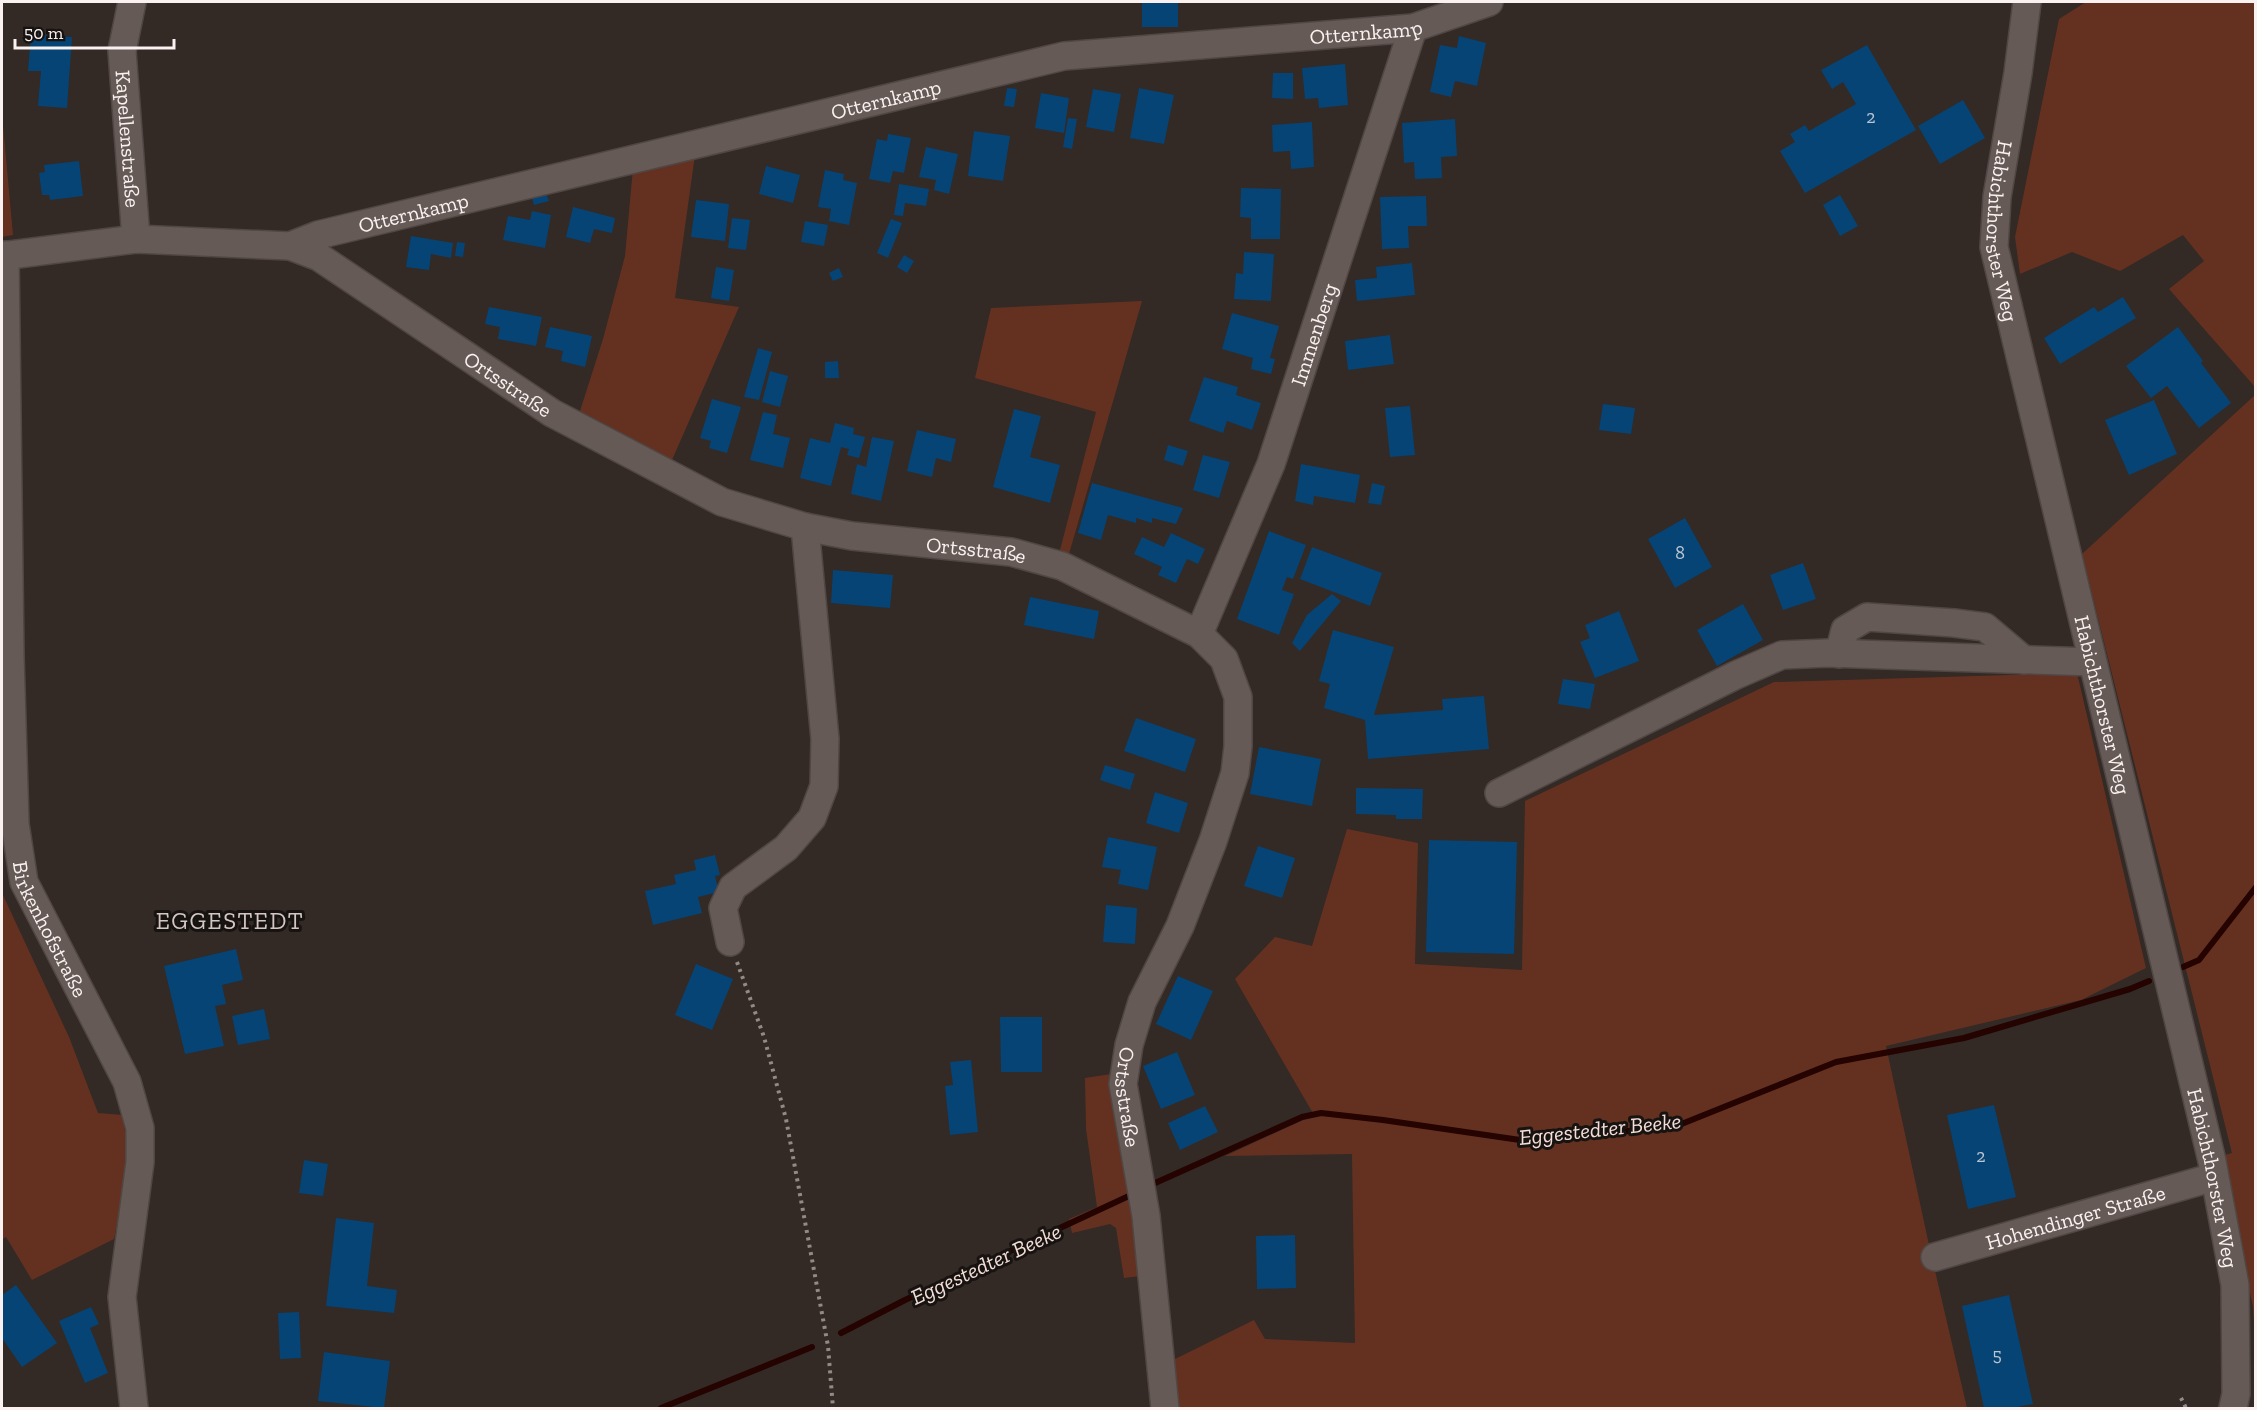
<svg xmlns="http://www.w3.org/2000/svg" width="2257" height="1410" font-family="'Zilla Slab',serif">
<rect width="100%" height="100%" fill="#332925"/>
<!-- green -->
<g fill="#643121">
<polygon points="2086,2 2255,2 2255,387 2169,289 2204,261 2183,235 2120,271 2072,252 2020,274 2015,237 2059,19"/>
<polygon points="2,114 13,235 2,237"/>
<polygon points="695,155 675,298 739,307 672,460 580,411 603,339 625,256 633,168"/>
<polygon points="1142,301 1069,554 1060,550 1096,412 975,378 991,308"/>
<polygon points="2255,395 2255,1339 2253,1307 2221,1156 2232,1153 2082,554"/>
<polygon points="2077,673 2146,968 2081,1000 1886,1046 1929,1245 1967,1408 1176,1408 1171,1361 1254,1320 1265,1339 1355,1343 1352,1154 1225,1156 1314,1115 1235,979 1275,937 1312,946 1347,829 1418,843 1415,964 1522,970 1525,801 1774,682"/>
<polygon points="2,893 69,1037 98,1113 123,1115 129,1164 114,1239 32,1280 6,1237 2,1239"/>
<polygon points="1111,1074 1136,1205 1141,1276 1124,1278 1116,1228 1110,1224 1072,1233 1069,1219 1097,1207 1086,1129 1085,1078"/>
</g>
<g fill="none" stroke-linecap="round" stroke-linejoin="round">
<!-- stream -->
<g stroke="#240300" stroke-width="6">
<polyline points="2183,967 2199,960 2256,887"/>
<polyline points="1153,1184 1302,1117 1321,1113 1383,1120 1520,1140 1603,1134 1679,1125 1836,1062 1964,1038 2130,989 2149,981"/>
<polyline points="841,1333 905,1300 1131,1195"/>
<polyline points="661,1408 812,1347"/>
</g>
</g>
<!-- building -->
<g fill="#064475">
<rect x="1142" y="2" width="36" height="25"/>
<polygon points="31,34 72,37 67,108 38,106 41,71 28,71"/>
<polygon points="1459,36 1486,43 1477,86 1455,81 1451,97 1430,92 1440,45 1457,48"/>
<polygon points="1867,45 1916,130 1805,193 1780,151 1795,142 1790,134 1805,125 1809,131 1856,104 1843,82 1832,89 1821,70"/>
<polygon points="1345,64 1348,105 1319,108 1318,98 1305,99 1302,68"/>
<polygon points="1273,73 1293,73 1293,99 1272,98"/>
<polygon points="1007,88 1017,89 1014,107 1004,106"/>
<polygon points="1139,88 1174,95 1164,144 1130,138"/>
<polygon points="1093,89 1121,94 1114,132 1086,127"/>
<polygon points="1041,93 1069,98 1064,133 1035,128"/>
<polygon points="1963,100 1985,138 1940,164 1918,126"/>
<polygon points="1068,118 1077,119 1072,149 1063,147"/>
<polygon points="1455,119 1457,156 1441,157 1442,178 1415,179 1414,162 1404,163 1402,123"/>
<polygon points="1312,122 1314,167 1291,169 1290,151 1273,152 1272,125"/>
<polygon points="974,131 1010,136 1003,181 968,176"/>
<polygon points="888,134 911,138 904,173 893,171 890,183 869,179 877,139 887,141"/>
<polygon points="926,147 958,154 949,194 934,190 936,180 919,177"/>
<polygon points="79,161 83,196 50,200 49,195 42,195 39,173 45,172 44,165"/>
<polygon points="766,166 800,175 793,203 759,194"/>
<polygon points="825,170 844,174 843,180 857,183 849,225 829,221 831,209 818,207"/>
<polygon points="899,184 929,189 926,206 905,203 903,216 894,215"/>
<polygon points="1241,188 1281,189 1280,239 1251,239 1251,218 1240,217"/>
<polygon points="546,193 549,201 534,205 532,198"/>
<polygon points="1840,195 1858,226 1840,236 1823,205"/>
<polygon points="1426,196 1427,226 1408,226 1409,248 1382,249 1380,197"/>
<polygon points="696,200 729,204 725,241 691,237"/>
<polygon points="573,207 615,218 612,233 594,229 590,243 566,237"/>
<polygon points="532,211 551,215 545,248 503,240 508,216 530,220"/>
<polygon points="732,218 750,220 746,250 728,248"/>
<polygon points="891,219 902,223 888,258 877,253"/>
<polygon points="805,221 828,225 824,246 801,242"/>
<polygon points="411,236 453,243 451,258 431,254 429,270 406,267"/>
<polygon points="457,242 465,243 463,257 455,256"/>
<polygon points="1244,252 1274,254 1271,301 1234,299 1236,273 1243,274"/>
<polygon points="904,255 914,261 907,273 897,267"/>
<polygon points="1412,263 1415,295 1357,301 1355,280 1377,278 1376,267"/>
<polygon points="716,267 734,270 729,301 711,298"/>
<polygon points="839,268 843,277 833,281 829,273"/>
<polygon points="2123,297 2136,318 2060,364 2044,338 2094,307 2098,312"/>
<polygon points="489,307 542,317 536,346 498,339 500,327 485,324"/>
<polygon points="1232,313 1279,326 1270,358 1275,359 1271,374 1251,369 1253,358 1222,349"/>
<polygon points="550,327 592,336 585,367 561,361 563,351 545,347"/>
<polygon points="2178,327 2203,361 2201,363 2231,403 2199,428 2167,386 2151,398 2126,366"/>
<polygon points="1390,335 1394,364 1348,370 1345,341"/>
<polygon points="758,348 772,352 759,400 744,397"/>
<polygon points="838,361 839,378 825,378 825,362"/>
<polygon points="770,371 788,376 780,407 762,402"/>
<polygon points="1204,377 1238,387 1236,395 1261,403 1252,430 1227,421 1223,433 1189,421"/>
<polygon points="712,399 741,407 727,453 709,448 711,441 700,438"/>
<polygon points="2154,400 2177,454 2129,475 2105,420"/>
<polygon points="1603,404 1635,408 1631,434 1599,430"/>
<polygon points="1410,406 1415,455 1390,457 1385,408"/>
<polygon points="1014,409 1041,416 1030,457 1060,465 1050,503 993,487"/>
<polygon points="763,412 777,415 773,434 790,438 783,468 750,460"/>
<polygon points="835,423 854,428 853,434 865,437 859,458 847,455 849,449 841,447 831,486 800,478 810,438 830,443"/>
<polygon points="917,430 956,439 951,462 936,458 932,477 907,471"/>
<polygon points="872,437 894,441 881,501 851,494 857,464 866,467"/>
<polygon points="1168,445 1188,451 1183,466 1164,460"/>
<polygon points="1203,455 1230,462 1219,498 1193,490"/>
<polygon points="1301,464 1360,475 1355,503 1314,496 1313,505 1295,501"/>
<polygon points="1092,483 1183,508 1176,524 1152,518 1152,523 1136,518 1136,523 1108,515 1101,540 1078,533"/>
<polygon points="1372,483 1385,486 1381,505 1368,503"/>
<polygon points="1685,518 1712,567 1675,588 1648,539"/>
<polygon points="1269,531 1306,545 1293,579 1287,577 1282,590 1294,594 1279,635 1237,619"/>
<polygon points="1171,533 1205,549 1198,564 1187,559 1176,583 1158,575 1162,567 1134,554 1142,537 1164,547"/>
<polygon points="1312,547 1382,573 1370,606 1300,579"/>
<polygon points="1803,563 1816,599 1783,610 1770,575"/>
<polygon points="833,570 893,575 890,608 831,603"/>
<polygon points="1332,594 1341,601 1300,651 1292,643 1307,615"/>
<polygon points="1030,597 1099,611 1094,639 1024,625"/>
<polygon points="1743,604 1763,640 1717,666 1697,630"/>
<polygon points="1619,611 1639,661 1595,678 1580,642 1590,638 1585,625"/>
<polygon points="1333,630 1394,647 1374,715 1443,710 1442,699 1484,696 1489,749 1368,759 1365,720 1324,708 1330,684 1319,681"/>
<polygon points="1563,679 1595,684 1590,709 1558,704"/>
<polygon points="1136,718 1196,739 1185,772 1124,751"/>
<polygon points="1259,747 1321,759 1312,806 1250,794"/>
<polygon points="1105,765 1135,774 1130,790 1100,780"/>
<polygon points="1356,788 1423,789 1422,819 1396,819 1396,815 1356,814"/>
<polygon points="1155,792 1188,803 1179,833 1146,823"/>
<polygon points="1108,837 1157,847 1148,890 1118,884 1121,870 1102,867"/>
<polygon points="1429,840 1517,842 1514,954 1426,952"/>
<polygon points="1258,846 1295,858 1282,898 1244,886"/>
<polygon points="715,855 720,875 715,876 719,892 698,897 702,913 653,925 645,891 676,884 674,875 696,870 694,860"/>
<polygon points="1106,905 1137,908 1135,944 1103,942"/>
<polygon points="236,949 243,980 222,985 226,1004 215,1006 224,1046 185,1054 164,966"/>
<polygon points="696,964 733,979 712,1030 675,1015"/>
<polygon points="1178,976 1213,991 1191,1040 1156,1024"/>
<polygon points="264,1009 270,1039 238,1045 232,1016"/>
<polygon points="1000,1017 1042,1017 1042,1072 1001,1072"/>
<polygon points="1177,1052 1195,1095 1161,1109 1143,1066"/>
<polygon points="971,1060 978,1132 950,1135 945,1086 953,1085 950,1062"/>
<polygon points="1994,1105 2016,1197 1968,1209 1947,1115"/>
<polygon points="1205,1106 1218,1132 1180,1150 1168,1123"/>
<polygon points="304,1160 328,1164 323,1196 299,1193"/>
<polygon points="336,1218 374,1223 367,1286 397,1290 394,1313 326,1306"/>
<polygon points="1295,1235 1296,1288 1257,1289 1256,1236"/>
<polygon points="16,1285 57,1343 22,1367 2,1338 2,1295"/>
<polygon points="2009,1295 2033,1404 2011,1408 1984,1408 1962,1306"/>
<polygon points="91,1307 99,1324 90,1328 108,1373 85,1383 59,1321"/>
<polygon points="299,1312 301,1358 280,1359 278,1313"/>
<polygon points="324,1352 390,1361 384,1408 318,1401"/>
</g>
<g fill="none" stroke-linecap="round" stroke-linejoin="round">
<!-- minor casing -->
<g stroke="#504744" stroke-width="30">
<g id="minor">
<path id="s1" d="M132,2L122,51L136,239"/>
<path id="s2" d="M2027,2L2018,73L1997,197L1994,247L2212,1161L2235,1285L2236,1394L2233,1408"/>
<path id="s3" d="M290,246L318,235L1064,56L1413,28L1489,2"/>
<path id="s4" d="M5,255L10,656L15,824L24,882L127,1082L140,1128V1162L122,1297L134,1408"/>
<path id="s5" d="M2,256L136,239L290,246L319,257L552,413L722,502L805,527L852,536L1011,552L1062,566L1199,634L1224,659L1238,697V746L1235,773L1213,841L1180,926L1142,1002L1129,1045L1123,1084L1146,1216L1165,1408"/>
<path id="s6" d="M1199,634L1271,464L1413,28"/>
<polyline points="1839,654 1845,630 1867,617 1954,623 1985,627 2024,660"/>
<polyline points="1499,793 1736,675 1782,655 1828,653 2092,662"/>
<polyline points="730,942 723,908 733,887 786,848 812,818 824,786 825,739 805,527"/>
<path id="s7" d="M1935,1257L2214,1177"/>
</g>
</g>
<!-- path -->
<g stroke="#938a87" stroke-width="4" stroke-dasharray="3 4.5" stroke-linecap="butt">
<polyline points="737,962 764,1037 786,1119 828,1346 833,1408"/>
<polyline points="2181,1398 2186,1408"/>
</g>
<!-- minor -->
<use href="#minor" stroke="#665a56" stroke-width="27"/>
</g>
<g text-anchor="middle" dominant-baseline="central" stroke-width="6" stroke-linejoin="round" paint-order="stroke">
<!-- number labels -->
<g font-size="18" fill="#bcc6d1">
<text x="1871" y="117">2</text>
<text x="1680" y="553">8</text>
<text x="1981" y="1156">2</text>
<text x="1997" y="1355">5</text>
</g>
<!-- street labels -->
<g font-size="21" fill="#f9f2f0" stroke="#171311">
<text stroke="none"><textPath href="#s3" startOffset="1100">Otternkamp</textPath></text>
<text stroke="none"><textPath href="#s3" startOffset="614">Otternkamp</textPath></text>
<text stroke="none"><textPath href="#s1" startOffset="138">Kapellenstraße</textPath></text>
<text stroke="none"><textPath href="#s3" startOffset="128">Otternkamp</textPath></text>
<text stroke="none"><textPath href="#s2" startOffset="232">Habichthorster Weg</textPath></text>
<text stroke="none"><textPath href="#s6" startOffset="321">Immenberg</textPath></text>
<text stroke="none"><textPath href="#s5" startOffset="548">Ortsstraße</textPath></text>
<text stroke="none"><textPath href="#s5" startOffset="1052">Ortsstraße</textPath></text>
<text stroke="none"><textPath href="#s2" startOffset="718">Habichthorster Weg</textPath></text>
<text stroke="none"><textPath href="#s4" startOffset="681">Birkenhofstraße</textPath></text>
<text stroke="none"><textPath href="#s5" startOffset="1790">Ortsstraße</textPath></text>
<text stroke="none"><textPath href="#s2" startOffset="1204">Habichthorster Weg</textPath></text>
<text stroke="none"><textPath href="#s7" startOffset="146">Hohendinger Straße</textPath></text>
</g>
<!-- water labels -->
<g font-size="22" font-style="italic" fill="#f4ded7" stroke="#171311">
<text transform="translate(1600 1129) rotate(-6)">Eggestedter Beeke</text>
<text transform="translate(986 1264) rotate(-25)">Eggestedter Beeke</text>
</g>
<!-- quarter labels -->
<g font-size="24" letter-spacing="1.5" fill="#d4c7c3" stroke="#171311">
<text x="230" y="920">EGGESTEDT</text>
</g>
</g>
<!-- border -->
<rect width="2257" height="1410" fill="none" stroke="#f9f2f0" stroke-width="6"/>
<!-- scale -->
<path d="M15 39v9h159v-9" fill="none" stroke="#f9f2f0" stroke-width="3"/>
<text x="24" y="39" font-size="18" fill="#f9f2f0" stroke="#171311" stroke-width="4.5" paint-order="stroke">50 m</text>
</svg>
